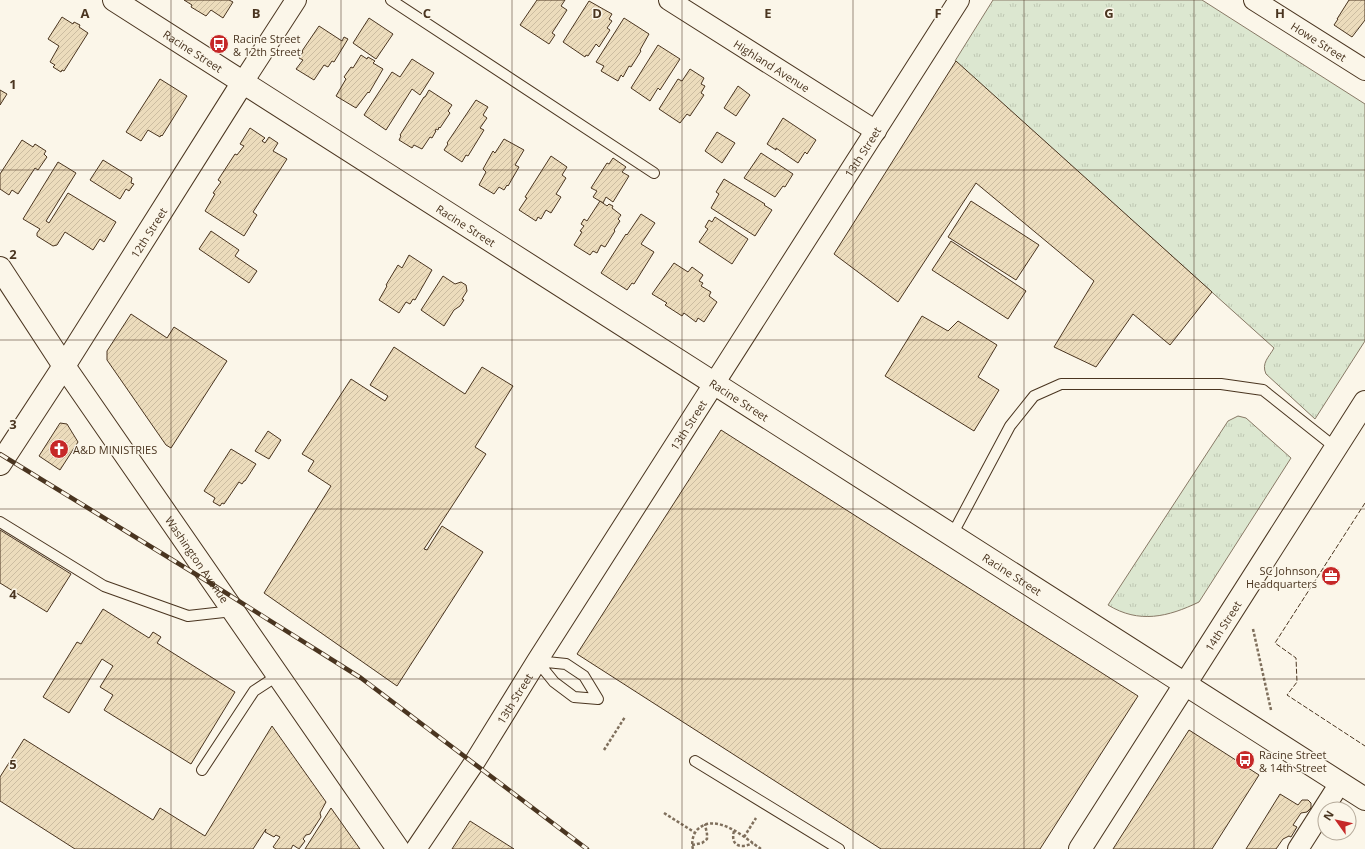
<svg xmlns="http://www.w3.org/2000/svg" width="1365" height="849" font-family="'Open Sans',sans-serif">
<defs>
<pattern id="grass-tufts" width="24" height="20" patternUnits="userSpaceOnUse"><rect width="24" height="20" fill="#dce7d0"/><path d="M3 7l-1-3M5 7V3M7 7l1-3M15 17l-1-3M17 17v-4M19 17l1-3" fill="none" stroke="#bec7b2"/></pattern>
<pattern id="building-hatch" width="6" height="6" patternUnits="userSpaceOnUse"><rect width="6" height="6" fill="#ecdcbc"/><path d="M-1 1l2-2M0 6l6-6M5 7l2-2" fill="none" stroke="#ccbda1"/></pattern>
</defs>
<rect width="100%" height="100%" fill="#fbf6e9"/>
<!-- grass -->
<g fill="url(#grass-tufts)" stroke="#887966">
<path d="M993,0H1202L1365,104V341L1315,419L1266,374C1261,363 1269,357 1274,348L955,61Z"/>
<path d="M1238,416L1246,418L1291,458L1199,602C1168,617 1139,624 1108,605L1228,421Z"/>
</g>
<!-- building -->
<g fill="url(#building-hatch)" stroke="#4a3520">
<polygon points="184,0 229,0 233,2 223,18 211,10 206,16 191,7 192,5"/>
<polygon points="537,0 565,0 561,6 567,10 552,33 555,35 549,44 520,25"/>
<polygon points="1349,0 1365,0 1365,20 1352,37 1334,25 1338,19 1337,19"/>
<polygon points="589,1 612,14 609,19 612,21 607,28 610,30 599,47 596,44 588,56 586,55 585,57 563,42"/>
<polygon points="62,17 73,24 74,22 80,25 79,27 88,33 64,71 62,70 61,72 53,67 55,65 50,62 59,46 48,39"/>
<polygon points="369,18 393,34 376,59 353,43"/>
<polygon points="624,18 649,34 640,50 641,51 631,67 629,66 623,77 621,75 618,81 601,71 604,66 596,62"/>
<polygon points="319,26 342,41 344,37 348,39 334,62 332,61 328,67 324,65 314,80 296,69 303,60 299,58 303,52 302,51"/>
<polygon points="658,45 680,59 660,90 658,88 650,101 631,88"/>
<polygon points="361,55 367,59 368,57 375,61 373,63 383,69 369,93 368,92 356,108 336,96 346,79 344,77 351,67 353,68"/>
<polygon points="412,59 434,73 420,95 412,89 386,130 364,115 392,72 400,77"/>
<polygon points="956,61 1212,292 1170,345 1133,314 1096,367 1054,347 1094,281 976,183 898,302 834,254"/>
<polygon points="690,69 704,78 701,84 705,86 701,93 704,95 690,116 687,114 680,123 659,109 678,79 682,81"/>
<polygon points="160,79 187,96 162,136 161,135 160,137 148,130 141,141 126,132"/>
<polygon points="738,86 750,95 736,116 724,108"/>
<polygon points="0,90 7,94 0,105"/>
<polygon points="429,90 452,105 448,111 450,113 440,128 439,127 438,130 436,129 435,131 436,131 432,138 430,137 422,149 414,145 412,148 399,140 401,136 400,135 424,97 425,97"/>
<polygon points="476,100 488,107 483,115 487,118 480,128 484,130 468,156 466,155 462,162 444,150 448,144 447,143"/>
<polygon points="783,118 816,140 807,154 805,152 798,163 776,148 776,150 767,144"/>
<polygon points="250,128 265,138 262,141 265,143 269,137 278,143 273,151 287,159 253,212 257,215 244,236 205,211 215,194 213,193 221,182 218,180 235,154 237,155 244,146 240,144"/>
<polygon points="717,132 735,143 722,163 705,151"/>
<polygon points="504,139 524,150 515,165 519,167 508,186 507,185 504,190 499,187 494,194 479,185 486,172 483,169 493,151 495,153"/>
<polygon points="22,140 33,147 35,144 46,151 44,154 47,157 38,170 35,168 18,194 12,190 9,195 0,189 0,174"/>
<polygon points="761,153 793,174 785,187 783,186 775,197 744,178"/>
<polygon points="551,156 567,167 562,175 566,178 556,194 561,197 551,213 546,210 541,219 538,217 536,221 519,210 527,198 525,197"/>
<polygon points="613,158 626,167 622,172 629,176 613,202 606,197 603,203 593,197 597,191 591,188 607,163 609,164"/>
<polygon points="103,160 132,178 131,183 134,184 129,191 126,189 120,199 90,180"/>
<polygon points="58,162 76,173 46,221 49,223 68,193 116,222 104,242 100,239 93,250 65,232 57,245 53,246 37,236 37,233 40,229 23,219"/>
<polygon points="724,179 765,204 764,205 772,210 755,236 711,208 719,194 716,192"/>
<polygon points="600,201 607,206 609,204 613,206 612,208 621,215 618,219 620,221 614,230 615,231 605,247 601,245 597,253 593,251 590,255 574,245 582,232 580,231 584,226 581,224 584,219 587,221"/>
<polygon points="971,201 1039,245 1016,280 948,237"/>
<polygon points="641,214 655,223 641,244 654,252 634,284 632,283 627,290 601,273 626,234 627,235"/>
<polygon points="715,217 748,239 732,264 699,242 708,229 705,227 709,220 712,222"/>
<polygon points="211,231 239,250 235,256 257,271 249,283 199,249"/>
<polygon points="951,241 1026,291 1008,319 932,270"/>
<polygon points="409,255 432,270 415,300 413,299 410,304 406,302 399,313 379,300 387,286 386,285 398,265 402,268"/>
<polygon points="674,263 688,272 692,267 703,275 699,281 703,283 701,286 711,292 709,296 717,302 704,322 698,318 696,322 684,313 682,316 665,305 667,303 652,294"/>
<polygon points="443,276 455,284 461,282 466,285 467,291 462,299 464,300 460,306 454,310 444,326 421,310"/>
<polygon points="131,314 167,338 174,327 227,361 171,448 166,445 107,360 107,351"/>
<polygon points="922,316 948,331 958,321 997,345 978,377 999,390 974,431 885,376"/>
<polygon points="394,347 465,394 482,367 513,386 475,447 486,454 424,549 427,550 442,526 483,552 397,686 264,593 331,486 308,471 314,461 302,454 351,379 385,401 388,396 370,385"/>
<polygon points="60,423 67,424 78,442 60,470 39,456"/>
<polygon points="721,430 1138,696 1040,849 881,849 577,654"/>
<polygon points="268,431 281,440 269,459 255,451"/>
<polygon points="231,449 256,464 245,481 244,481 242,484 239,482 224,504 222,503 220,506 213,502 215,498 204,491"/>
<polygon points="0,530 71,574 47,612 0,583"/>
<polygon points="103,609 149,638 153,632 161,637 157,643 235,692 191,764 104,710 113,695 100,687 113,666 102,659 69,713 43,697 77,642 81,644"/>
<polygon points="272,726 326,802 320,813 321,817 310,834 306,835 303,839 305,841 299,849 293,845 291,849 276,849 273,847 280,837 276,835 274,837 265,832 266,829 253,849 75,849 0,801 0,777 24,739 153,820 160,808 205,836"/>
<polygon points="1189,730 1259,775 1212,849 1113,849"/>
<polygon points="1280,794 1298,805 1302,800 1308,800 1311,803 1311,808 1307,812 1301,813 1293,825 1297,827 1291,837 1289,836 1283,839 1276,849 1246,849"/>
<polygon points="331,808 360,849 305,849"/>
<polygon points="470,821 514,849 452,849"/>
</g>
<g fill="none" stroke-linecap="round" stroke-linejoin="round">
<!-- service casing -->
<g stroke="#4a3520" stroke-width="12">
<g id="service">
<polyline points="391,0 654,173"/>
<polyline points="0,522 104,586 188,616 233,611"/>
<polyline points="952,535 1010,426 1034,396 1061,384 1221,384 1263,390 1336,448"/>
<polygon points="537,661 566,664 584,676 598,699 574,697 554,682"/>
<polyline points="695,761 839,849"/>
<polyline points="202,770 254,691 277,676"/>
</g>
</g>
<!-- minor casing -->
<g stroke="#4a3520" stroke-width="22">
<g id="minor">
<path id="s1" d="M669,0L876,131"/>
<path id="s2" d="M1254,0L1365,70"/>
<polyline points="243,82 296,0"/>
<path id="s3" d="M416,849L474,763L537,661L959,0"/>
<polyline points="1298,849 1340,783"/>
</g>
</g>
<!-- tertiary casing -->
<g stroke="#4a3520" stroke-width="24">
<g id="tertiary">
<path id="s4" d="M0,464L64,366L243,82"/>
</g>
</g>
<!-- secondary casing -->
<g stroke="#4a3520" stroke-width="24">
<g id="secondary">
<path id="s5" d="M1080,849L1365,402"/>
</g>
</g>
<!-- primary casing -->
<g stroke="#4a3520" stroke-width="24">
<g id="primary">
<path id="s6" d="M114,0L1365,799"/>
<path id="s7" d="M0,268L64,366L398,849"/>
</g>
</g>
<!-- path -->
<g stroke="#7f6f5c" stroke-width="2.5" stroke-dasharray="3 2" stroke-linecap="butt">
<polyline points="1253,629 1271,710"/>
<polyline points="604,750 625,717"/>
<polyline points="664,813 694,832"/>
<path d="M734,831C730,846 741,849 753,843"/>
<polyline points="744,837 756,818"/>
<polyline points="692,845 702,843 707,839 707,834 705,824"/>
<path d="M693,849C691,843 693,833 698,829C717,812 745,838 761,849"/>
</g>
<!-- service -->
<use href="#service" stroke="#fbf6e9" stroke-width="10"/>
<!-- minor -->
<use href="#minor" stroke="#fbf6e9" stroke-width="20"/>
<!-- tertiary -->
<use href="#tertiary" stroke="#fbf6e9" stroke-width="22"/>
<!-- secondary -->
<use href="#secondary" stroke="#fbf6e9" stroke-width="22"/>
<!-- primary -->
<use href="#primary" stroke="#fbf6e9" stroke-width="22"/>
<!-- rail casing -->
<g stroke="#4a3520" stroke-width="4.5">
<polyline id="rail" points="0,454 215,586 361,678 587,849"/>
</g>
<!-- rail -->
<use href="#rail" stroke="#fbf6e9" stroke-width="3" stroke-dasharray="9" stroke-linecap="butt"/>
<!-- fence -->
<polyline stroke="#4a3520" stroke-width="1" stroke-dasharray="5 2" stroke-linecap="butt" points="1365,503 1275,643 1296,658 1297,682 1287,695 1365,746"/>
</g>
<!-- grid -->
<path fill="none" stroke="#4a3520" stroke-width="1" stroke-opacity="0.55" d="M171,0V849M341,0V849M512,0V849M682,0V849M853,0V849M1024,0V849M1194,0V849M0,170H1365M0,340H1365M0,509H1365M0,679H1365"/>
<!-- icons -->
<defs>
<g id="bus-disc" transform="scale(1)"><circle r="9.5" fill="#c62828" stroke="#fbf6e9"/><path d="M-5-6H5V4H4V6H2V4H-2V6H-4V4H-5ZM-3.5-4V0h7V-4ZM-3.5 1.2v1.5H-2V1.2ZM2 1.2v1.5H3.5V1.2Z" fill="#fff"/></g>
<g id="church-disc" transform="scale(1)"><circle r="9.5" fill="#c62828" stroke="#fbf6e9"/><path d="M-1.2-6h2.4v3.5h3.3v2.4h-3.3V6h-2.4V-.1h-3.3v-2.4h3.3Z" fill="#fff"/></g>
<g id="office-disc" transform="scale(1)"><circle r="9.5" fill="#c62828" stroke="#fbf6e9"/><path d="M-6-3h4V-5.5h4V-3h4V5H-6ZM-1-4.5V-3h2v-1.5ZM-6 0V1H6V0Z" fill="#fff"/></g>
</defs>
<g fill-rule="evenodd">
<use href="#bus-disc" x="219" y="44"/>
<use href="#church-disc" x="59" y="449"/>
<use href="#office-disc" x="1331" y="576"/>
<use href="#bus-disc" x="1245" y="760"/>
</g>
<g text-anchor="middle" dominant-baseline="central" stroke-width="3" stroke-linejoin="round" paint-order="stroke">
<!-- poi labels -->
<g font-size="11" fill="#4a3520" stroke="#fbf6e9" text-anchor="start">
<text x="233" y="38">Racine Street<tspan x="233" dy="13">&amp; 12th Street</tspan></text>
<text x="73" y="449">A&amp;D MINISTRIES</text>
<text x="1317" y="570" text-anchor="end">SC Johnson<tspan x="1317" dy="13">Headquarters</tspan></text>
<text x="1259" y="754">Racine Street<tspan x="1259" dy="13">&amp; 14th Street</tspan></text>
</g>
<!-- street labels -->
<g font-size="11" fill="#4a3520" stroke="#fbf6e9">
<text stroke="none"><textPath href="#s2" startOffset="77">Howe Street</textPath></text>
<text stroke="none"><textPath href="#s6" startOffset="94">Racine Street</textPath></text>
<text stroke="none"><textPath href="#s1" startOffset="122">Highland Avenue</textPath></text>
<text stroke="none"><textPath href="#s3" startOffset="828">13th Street</textPath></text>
<text stroke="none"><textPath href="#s6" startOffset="418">Racine Street</textPath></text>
<text stroke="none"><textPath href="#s4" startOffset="275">12th Street</textPath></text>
<text stroke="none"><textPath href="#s6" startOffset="742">Racine Street</textPath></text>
<text stroke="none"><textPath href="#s3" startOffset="504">13th Street</textPath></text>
<text stroke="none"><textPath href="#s7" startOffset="352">Washington Avenue</textPath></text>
<text stroke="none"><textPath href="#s6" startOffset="1066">Racine Street</textPath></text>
<text stroke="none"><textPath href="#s5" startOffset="265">14th Street</textPath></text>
<text stroke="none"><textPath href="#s3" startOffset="180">13th Street</textPath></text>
</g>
</g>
<g font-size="13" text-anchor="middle" font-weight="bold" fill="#4a3520" stroke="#fbf6e9" stroke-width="3" stroke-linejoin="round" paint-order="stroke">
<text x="85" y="18">A</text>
<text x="256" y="18">B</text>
<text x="427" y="18">C</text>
<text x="597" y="18">D</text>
<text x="768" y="18">E</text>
<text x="938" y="18">F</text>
<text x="1109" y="18">G</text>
<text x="1280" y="18">H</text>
<text x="13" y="89">1</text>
<text x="13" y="259">2</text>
<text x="13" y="429">3</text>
<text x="13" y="599">4</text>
<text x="13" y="769">5</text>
</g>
<!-- north arrow -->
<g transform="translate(1337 821) rotate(303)"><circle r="19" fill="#fbf6e9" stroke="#b4a999"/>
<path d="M0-3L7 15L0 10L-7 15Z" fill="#c62828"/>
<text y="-6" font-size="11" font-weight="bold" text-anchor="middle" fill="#4a3520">N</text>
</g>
</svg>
